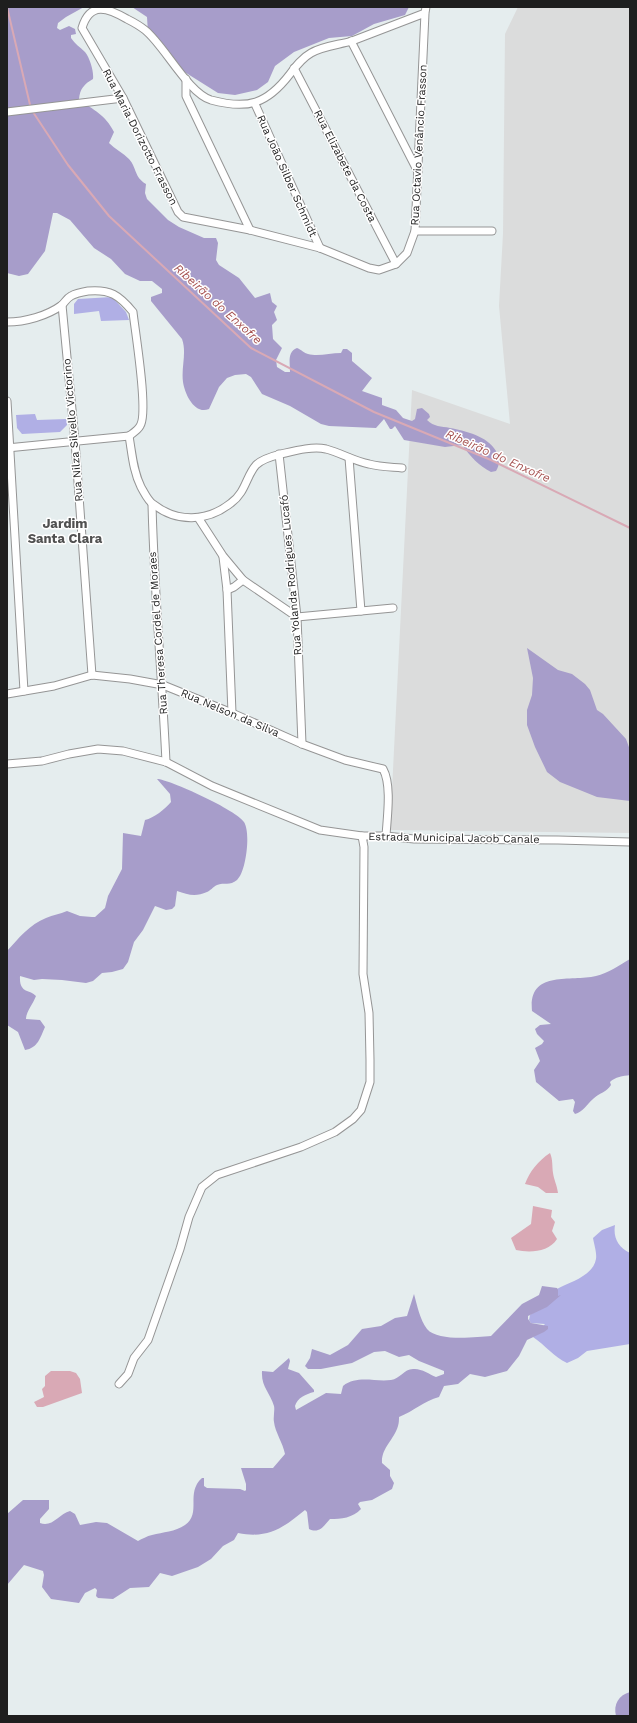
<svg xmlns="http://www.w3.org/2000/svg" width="637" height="1723" font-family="'Work Sans',sans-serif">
<rect width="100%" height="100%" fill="#e5edee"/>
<!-- residential -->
<polygon fill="#dbdcdc" points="518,7 630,7 630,833 390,830 412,390 510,424 499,306 503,234 505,34"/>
<!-- grass -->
<g fill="#b0afe5">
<polygon points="112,297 126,312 129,320 101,321 99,311 74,314 74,304 78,299"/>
<polygon points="35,414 37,420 67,419 67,425 60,432 22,434 17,428 16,415"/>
<path d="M615,1225C613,1238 618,1247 630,1253V1344L587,1351L578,1358L567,1363C554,1357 545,1345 533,1337L545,1324L531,1323L529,1320L530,1315L557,1296V1289C570,1282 593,1276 596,1259C597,1253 594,1244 593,1238L602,1230Z"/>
</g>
<!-- forest -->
<g fill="#a79dca">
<path d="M7,7H84L66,17L58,23L57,28L60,30L69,26L75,29L76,34L71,35V38C75,44 80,47 85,52C90,58 94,72 93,79C84,84 80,89 79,99C94,111 105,114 114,132L109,143C115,149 123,153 129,159C137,168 134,177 146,184L145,193L147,199L168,220L179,227L204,238H216L218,243L216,260L219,265L239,278L255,298L270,293L272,302L277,306L274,312L277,320L272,325L273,339L282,348L276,360L277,367L285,372H290C290,363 287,352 297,348C302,350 304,353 308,354C318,357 330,353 341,353L343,349H347L352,353V361L372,378L362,391L382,398V405L396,410L403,418L412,421L415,419L417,409L422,408L429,414L430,417L427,420C434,427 441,426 450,428C466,431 487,436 496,451C500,458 500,464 496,471L491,472C479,466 470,456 462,445L445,447L404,440L395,426L392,429H390L384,419L376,428L329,426L321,424L290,406L262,394L251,377L246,374L235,375L227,378L219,387L209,409C195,415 185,395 183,382C181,367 187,353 182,339L151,301V297L162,293V289L152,281H140L125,274L111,259L94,248L70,220L57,213H53L45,251L28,274L19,276L7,273Z"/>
<polygon points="132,7 409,7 405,15 374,24 352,36 329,38 294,52 275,66 268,82 257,90 235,95 218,93 183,71 148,33 147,17"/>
<polygon points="527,648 558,670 572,674 585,684 590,690 597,710 603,714 626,739 630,750 630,801 597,797 560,782 547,772 535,747 527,725 527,710 532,695 533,678"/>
<path d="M157,779C169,779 238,811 244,822C251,833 246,872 237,880C230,886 224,882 217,885C213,887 210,891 207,892C196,897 188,895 177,891L175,906L172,909L166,910L155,906L143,930L134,942L128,962L123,969L112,972L102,973L93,981L86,983L62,980L42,979L34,980L20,976C19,994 30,989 36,996C33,1004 26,1012 26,1019L40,1020L45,1027C40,1038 38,1048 25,1050L18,1032L7,1025V951C18,939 30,924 46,918C53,915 60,914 67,911L80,916L92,917H95L105,908L108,896L122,869L123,833L141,836L145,820C154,818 165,809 171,802L170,794Z"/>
<path d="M630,959V1075C623,1076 615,1077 610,1082L611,1085C607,1092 599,1093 593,1099C587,1104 583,1112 575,1114L573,1111L575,1102L573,1099L559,1101L536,1082L534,1070L540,1061L535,1048L542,1044L544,1041L537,1034L535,1029L540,1025L551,1024L532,1011C528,970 569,982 596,976C608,973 620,965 630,959Z"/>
<path d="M542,1286L557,1288L558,1290V1296L561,1295L547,1307L528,1316V1319L531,1323L548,1326V1329L544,1332L527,1340L519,1356L507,1371L485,1377L470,1374L458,1384L444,1386L439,1397C424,1401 414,1411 399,1417C399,1419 399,1423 398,1426C394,1440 381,1448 382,1463L390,1470V1476L394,1483L392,1489L372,1500L360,1502L358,1504L361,1509C353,1518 341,1519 330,1519C324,1526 319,1534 309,1529L307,1512L305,1510C283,1528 268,1539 238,1533L234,1540L223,1546L211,1559L198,1567L172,1576L160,1573L149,1587L130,1588L113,1599L98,1598L96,1596L97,1590L95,1588L85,1593L79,1603L51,1599L42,1587L44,1575L43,1571L24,1565L7,1585V1514L23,1500H49V1509L40,1519V1523C52,1528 59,1514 70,1511L75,1514L80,1525L96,1522L107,1523L138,1541C142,1539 147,1536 152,1535C163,1532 175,1532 185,1525C202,1513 185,1493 202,1478H204V1486L207,1488L240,1489L245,1491L246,1490V1484L241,1468H273L285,1454C283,1443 275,1432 274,1422C273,1417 275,1411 274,1406C270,1392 261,1387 262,1371L273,1372L289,1358L290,1361L288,1369L299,1373L314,1390V1392C306,1394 297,1398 295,1406L296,1410L326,1393L341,1394L343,1386C357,1375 374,1382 391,1380C400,1379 404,1369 413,1369C421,1368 429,1374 436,1377L444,1374V1371L419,1361L409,1355L399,1357L385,1351L374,1352L352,1363L321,1369H308L305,1366L310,1358L312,1349L330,1355L348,1345L362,1329L381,1326L395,1318L407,1316L414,1294C417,1305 420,1320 427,1329C438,1342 476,1337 491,1336L522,1304L539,1295Z"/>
<path d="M630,1692V1716H616C613,1704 619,1695 630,1692Z"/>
</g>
<!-- water -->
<g fill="#d9a9b5">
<path d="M550,1153C553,1160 552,1166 553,1173C554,1180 557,1185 558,1193H546L538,1187L525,1184C530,1171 538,1161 550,1153Z"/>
<path d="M533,1206L552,1210L551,1217L555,1222L552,1231L557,1239C549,1252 530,1253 516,1250L511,1238L531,1224Z"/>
<polygon points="51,1371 70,1371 76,1373 80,1379 82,1393 43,1407 37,1407 34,1402 44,1397 42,1389 45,1386 45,1376"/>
</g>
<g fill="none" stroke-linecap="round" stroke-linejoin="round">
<!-- stream -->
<polyline stroke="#d9a9b5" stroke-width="2" points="7,7 31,109 68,165 109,216 251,348 374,412 491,460 630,528"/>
<!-- street casing -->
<g stroke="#959595" stroke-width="9">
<g id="street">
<path d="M425,13C401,22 376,32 352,41C338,45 323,46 311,53C302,58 296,66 290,74C267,104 248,110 211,100C188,93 164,45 145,30C140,26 133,22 127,19C108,8 90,1 82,28L123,98L178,212L183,217L250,230L320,248L369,268L379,270L396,264L407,253L415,231L425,13L426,7"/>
<polyline points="351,41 418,172"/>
<polyline points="294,68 396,264"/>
<polyline points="186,79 186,96 250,230"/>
<polyline points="255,104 320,248"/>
<polyline points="7,112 123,98"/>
<polyline points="415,231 492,231"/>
<polyline points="62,305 75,441 92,675"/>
<path d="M7,322C25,322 47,316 62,305C65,302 67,298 71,296C76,293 82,292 88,291C110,289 119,295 133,312C135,331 149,413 140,426C138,430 133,433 129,436"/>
<polyline points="7,401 24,691"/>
<path d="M129,436C132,453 133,471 141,487C144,492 148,501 153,504C177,523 207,522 231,503C246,492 246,476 256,465C262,459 273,456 281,454C294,451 312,446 326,449C341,453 354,461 369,464C380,467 391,467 402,468"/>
<polyline points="7,448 129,436"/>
<polyline points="279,454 297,617 302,744"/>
<polyline points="349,458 361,611"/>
<path d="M152,504C154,590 162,676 166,762"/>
<polyline points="199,519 223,556 243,580 297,617 393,608"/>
<polyline points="223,557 227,590 232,713"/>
<polyline points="227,590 234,587 243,580"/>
<path d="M7,694L54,686L92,675L130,679L163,685L232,713L302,744L345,760L383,769C392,785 387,818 386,836"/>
<polyline points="7,764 42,761 69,754 98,749 123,751 166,762 212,786 320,830 362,836 386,836 414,839 558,840 630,842"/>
<polyline points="119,1384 128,1374 134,1358 148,1340 180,1249 189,1217 202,1187 217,1175 301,1147 335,1132 353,1119 361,1110 370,1082 370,1060 369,1013 363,974 364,847 362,836"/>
</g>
</g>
<!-- street -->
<use href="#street" stroke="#fff" stroke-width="7"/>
</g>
<g text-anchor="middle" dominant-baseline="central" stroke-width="3" stroke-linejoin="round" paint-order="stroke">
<!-- street labels -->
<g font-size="11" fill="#1e1e1e" stroke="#fff">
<text transform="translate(140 137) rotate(63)">Rua Maria Dorizotto Frasson</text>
<text transform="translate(419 145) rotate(-87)">Rua Octavio Venâncio Frasson</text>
<text transform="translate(345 166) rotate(63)">Rua Elizabete da Costa</text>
<text transform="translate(287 176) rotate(66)">Rua João Silber Schmidt</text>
<text transform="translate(73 430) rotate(-95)">Rua Nilza Silvello Victorino</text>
<text transform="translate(291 575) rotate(-95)">Rua Yolanda Rodrigues Lucafó</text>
<text transform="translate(158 633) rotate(-94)">Rua Theresa Cordel de Moraes</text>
<text transform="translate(230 713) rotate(23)">Rua Nelson da Silva</text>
<text transform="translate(454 838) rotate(1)">Estrada Municipal Jacob Canale</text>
</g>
<!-- water labels -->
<g font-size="12" font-style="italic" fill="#a65352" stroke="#fff">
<text transform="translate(218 304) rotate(42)">Ribeirão do Enxofre</text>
<text transform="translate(498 456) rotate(24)">Ribeirão do Enxofre</text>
</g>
<!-- quarter labels -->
<g font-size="13" font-weight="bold" fill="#515151" stroke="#fff">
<text x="65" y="523">Jardim<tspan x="65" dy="15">Santa Clara</tspan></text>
</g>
</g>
<!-- border -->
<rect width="637" height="1723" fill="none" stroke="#1e1e1e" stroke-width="16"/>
</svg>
